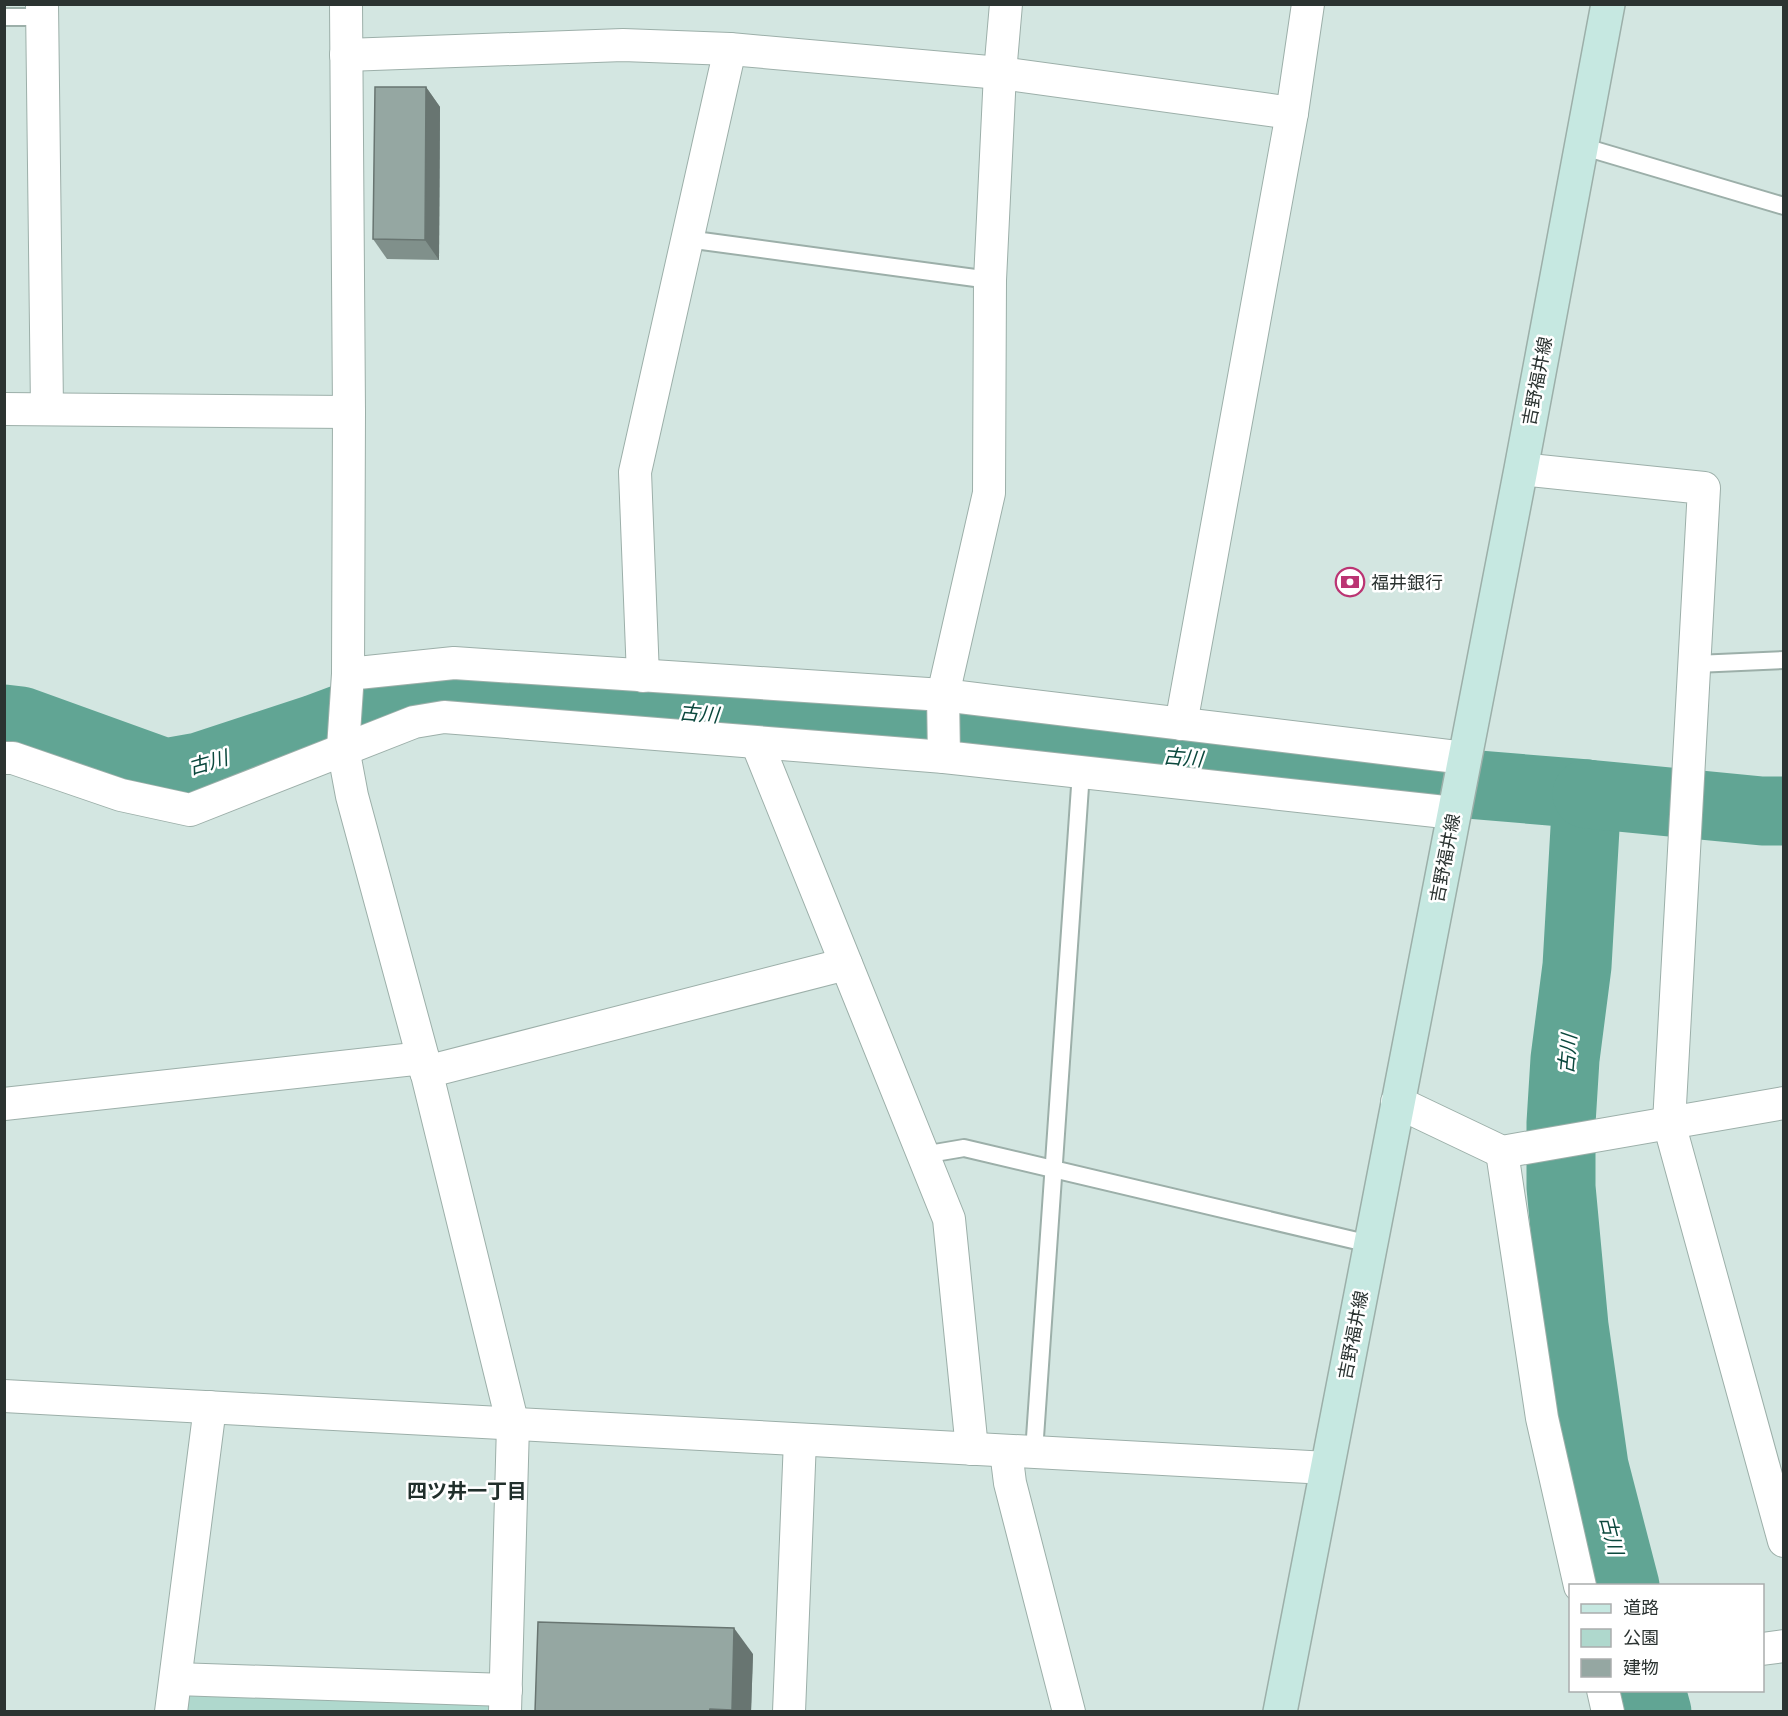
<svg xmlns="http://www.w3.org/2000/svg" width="1788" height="1716" font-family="'Archivo Narrow','Noto Sans JP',sans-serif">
<rect width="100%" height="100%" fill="#d3e6e1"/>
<!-- green -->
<polygon fill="#afd8cd" points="176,1679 506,1690 505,1711 171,1712"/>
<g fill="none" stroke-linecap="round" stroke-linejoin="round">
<!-- river -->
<g stroke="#61a594" stroke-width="69">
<polyline points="4,719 21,721 165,773 199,767 315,729 390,701 431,691 465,692 1394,778 1587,794 1577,966 1565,1059 1561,1123 1561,1187 1574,1326 1594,1466 1625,1586"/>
<polyline points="1587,794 1762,811 1784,811"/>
<polyline points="1651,1690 1657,1712"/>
</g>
<!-- lane casing -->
<g stroke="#9cafa9" stroke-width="20">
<g id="lane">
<polyline points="4,17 43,17"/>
<polyline points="1581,146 1784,206"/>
<polyline points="687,239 990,280"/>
<polyline points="1696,664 1784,660"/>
<polyline points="923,1155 964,1148 1370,1244"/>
<polyline points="1034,1452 1081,772"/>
</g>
</g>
<!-- street casing -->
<g stroke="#9cafa9" stroke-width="34">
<g id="street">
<polyline points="42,4 47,409"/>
<polyline points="346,4 349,412 348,674 343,748 352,796 423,1058 513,1425 505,1712"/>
<polyline points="346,55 623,45 730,49 1000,73 1292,113"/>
<polyline points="4,409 349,412"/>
<polyline points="1521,469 1704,488 1669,1123 1784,1541"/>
<polyline points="348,674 454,663 943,695 1465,758"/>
<polyline points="643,676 635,472 730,49"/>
<polyline points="1181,724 1292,113 1308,4"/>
<polyline points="757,743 949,1219 972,1449"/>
<polyline points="944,757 943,695 989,493 990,280 1000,73 1006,4"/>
<polyline points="4,758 13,758 121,795 190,810 414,722 444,717 944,757 1454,813"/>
<polyline points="426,1072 846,964"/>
<polyline points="1397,1102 1502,1152 1784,1103"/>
<polyline points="4,1104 423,1058"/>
<polyline points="1502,1152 1542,1418 1580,1586"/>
<polyline points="4,1396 1327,1468"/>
<polyline points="1006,1451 1010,1483 1069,1712"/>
<polyline points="1762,1649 1784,1646"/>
<polyline points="176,1679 506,1690"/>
<polyline points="1603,1690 1608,1712"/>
<polyline points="171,1712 210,1407"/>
<polyline points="789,1712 800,1440"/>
</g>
</g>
<!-- secondary casing -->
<g stroke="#9cafa9" stroke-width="36">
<polyline id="secondary" points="1280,1712 1521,469 1608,4"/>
</g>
<!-- lane -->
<use href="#lane" stroke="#fff" stroke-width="16"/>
<!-- street -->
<use href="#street" stroke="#fff" stroke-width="32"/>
<!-- secondary -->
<use href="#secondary" stroke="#c6e8e1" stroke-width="33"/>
</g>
<!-- wall -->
<g fill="#80908b">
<polygon points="426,87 440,107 439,260 387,259 373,239"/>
<polygon points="753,1654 751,1712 535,1712"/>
</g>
<!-- shaded-wall -->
<g fill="#687571">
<polygon points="426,87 440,107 439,260 425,240"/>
<polygon points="734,1628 753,1654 751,1712 733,1712 732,1710"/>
</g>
<!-- building -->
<g fill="#95a7a2" stroke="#687571" stroke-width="1.5">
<polygon points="375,87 426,87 425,240 373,239"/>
<polygon points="538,1622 734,1628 732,1710 710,1709 709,1712 535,1712"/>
</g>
<!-- icons -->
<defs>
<g id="bank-ring" transform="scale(1.5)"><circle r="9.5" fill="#fff" stroke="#bb3473" stroke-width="1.5"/><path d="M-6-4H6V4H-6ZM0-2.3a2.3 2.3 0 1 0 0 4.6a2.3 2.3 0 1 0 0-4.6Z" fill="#bb3473"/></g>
</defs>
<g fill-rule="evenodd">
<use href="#bank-ring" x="1350" y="582"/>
</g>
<g text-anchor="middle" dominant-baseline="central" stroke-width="5" stroke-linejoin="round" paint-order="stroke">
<!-- street labels -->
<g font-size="18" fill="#2b3331" stroke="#fff">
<text transform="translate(1537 381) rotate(-79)">吉野福井線</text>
<text transform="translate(1445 858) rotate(-79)">吉野福井線</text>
<text transform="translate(1353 1335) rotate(-79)">吉野福井線</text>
</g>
<!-- poi labels -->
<g font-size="18" fill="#2b3331" stroke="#fff" text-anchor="start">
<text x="1371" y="582">福井銀行</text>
</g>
<!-- water labels -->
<g font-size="20" font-style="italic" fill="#0b483d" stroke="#fff">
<text transform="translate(699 713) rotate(5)">古川</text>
<text transform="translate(1183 757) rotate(5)">古川</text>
<text transform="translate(208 762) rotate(-16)">古川</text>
<text transform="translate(1567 1054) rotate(-85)">古川</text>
<text transform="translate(1612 1535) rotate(76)">古川</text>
</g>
<!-- neighbourhood labels -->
<g font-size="20" font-weight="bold" fill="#202f2b" stroke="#fff">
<text x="467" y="1490">四ツ井一丁目</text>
</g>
</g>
<!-- border -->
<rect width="1788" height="1716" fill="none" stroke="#2b3331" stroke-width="12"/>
<!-- legend -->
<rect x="1569" y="1584" width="195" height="108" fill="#ffffff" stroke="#aaadad" stroke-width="1.5"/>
<rect x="1581" y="1604" width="30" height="9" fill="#c6e8e1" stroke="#aaadad" stroke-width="1.5"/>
<text x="1623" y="1614" font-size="18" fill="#2b3331">道路</text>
<rect x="1581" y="1629" width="30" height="18" fill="#afd8cd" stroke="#aaadad" stroke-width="1.5"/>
<text x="1623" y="1644" font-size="18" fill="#2b3331">公園</text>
<rect x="1581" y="1659" width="30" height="18" fill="#95a7a2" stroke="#aaadad" stroke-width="1.5"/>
<text x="1623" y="1674" font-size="18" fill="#2b3331">建物</text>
</svg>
